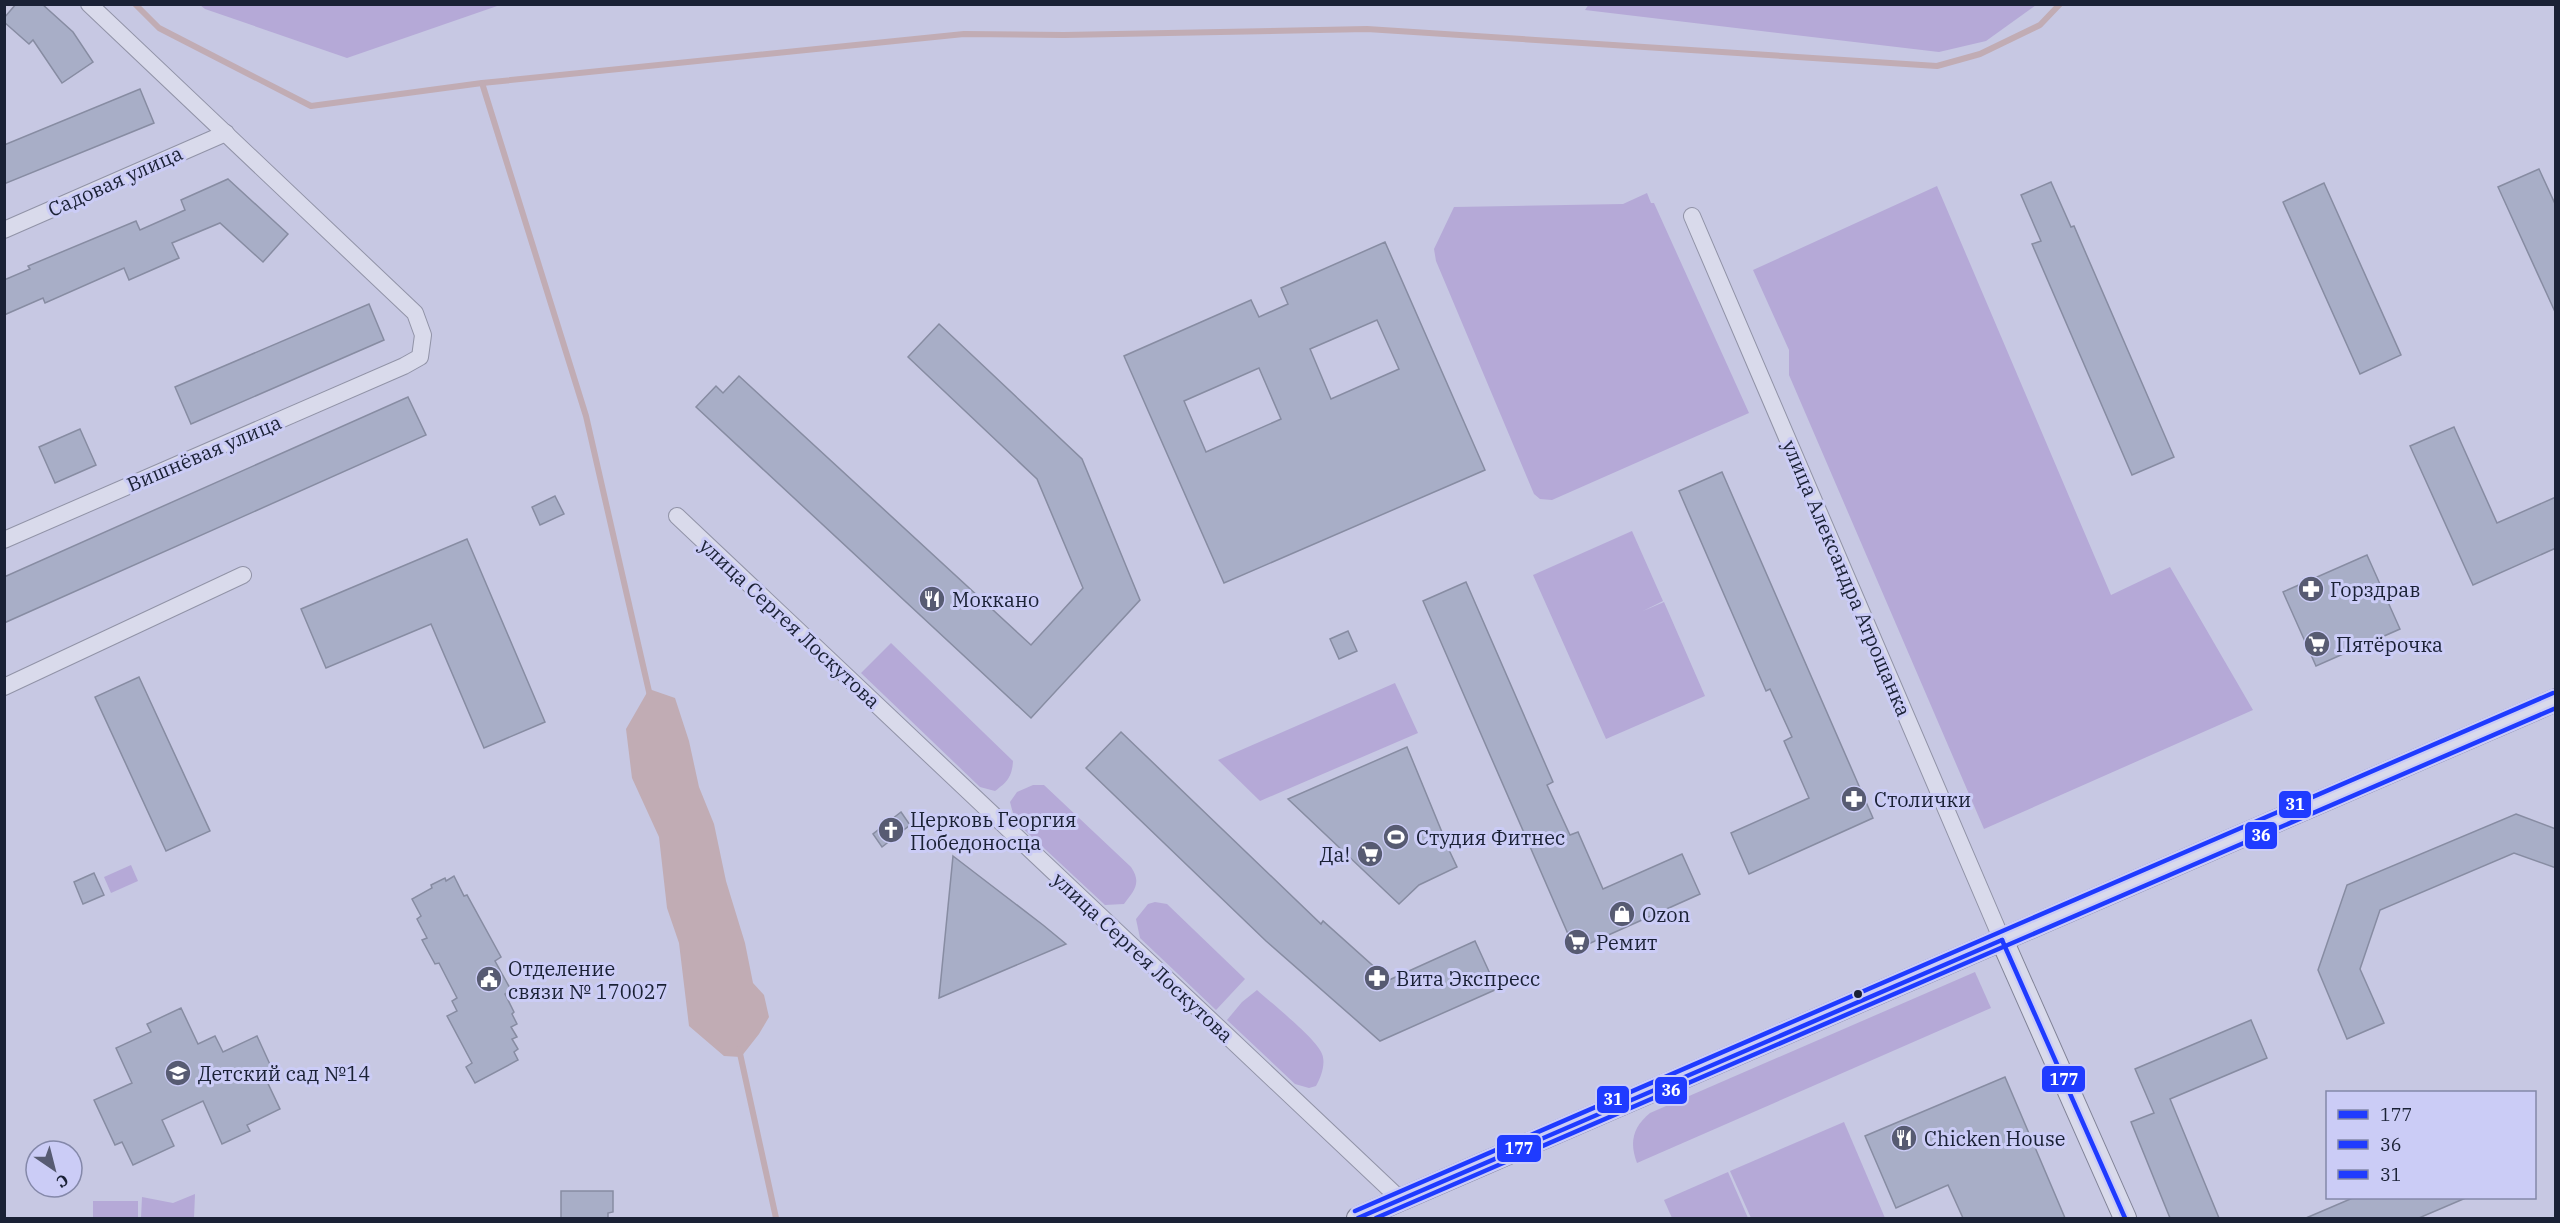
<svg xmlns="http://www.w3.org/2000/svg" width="2560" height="1223" font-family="'IBM Plex Serif',serif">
<rect width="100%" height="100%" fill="#c7c8e3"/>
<!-- green -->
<g fill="#b5a9d7">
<polygon points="1589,4 2036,4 2036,5 1986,41 1939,52 1585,10"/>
<polygon points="200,5 500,5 347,58 205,9"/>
<polygon points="1937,186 2111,595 2170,567 2253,710 1984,829 1789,375 1789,350 1753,270"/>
<polygon points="1647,193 1651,203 1654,203 1749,413 1552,500 1540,499 1534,494 1436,261 1434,249 1454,207 1623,204"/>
<polygon points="1632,531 1663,601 1643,611 1664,602 1705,696 1606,739 1533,575"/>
<path d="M891,643L1013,761C1012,777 1007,782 995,791L980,787L861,673Z"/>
<polygon points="1395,683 1418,733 1260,801 1218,760"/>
<path d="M1033,785H1044L1131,867C1142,883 1134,891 1124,904L1105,905L1015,821L1010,802L1017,792Z"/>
<polygon points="131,865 138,881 111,893 104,877"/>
<polygon points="1155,902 1167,904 1245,979 1216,1010 1140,938 1136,919 1148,904"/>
<path d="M1975,972L1991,1008L1637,1163C1629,1142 1633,1127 1650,1113Z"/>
<path d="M1257,990C1271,1003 1317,1039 1322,1054C1326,1063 1321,1078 1316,1086L1309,1088L1295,1084L1227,1020L1242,1002Z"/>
<polygon points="1844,1122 1885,1218 1751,1218 1730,1171"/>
<polygon points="1728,1172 1748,1218 1672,1218 1664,1200"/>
<polygon points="195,1194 194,1218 141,1218 142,1197 173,1203"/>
<rect x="93" y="1201" width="45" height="17"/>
</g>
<!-- water -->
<polygon fill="#c1acb4" points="649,689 675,698 689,741 699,787 714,824 726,881 745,943 753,983 764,995 769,1017 759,1034 741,1057 724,1056 689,1026 679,943 667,908 659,837 632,778 626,729"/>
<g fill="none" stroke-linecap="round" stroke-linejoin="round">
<!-- stream -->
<g stroke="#c1acb4" stroke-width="6">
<polyline points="135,4 159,28 311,106 482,83 964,34 1064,35 1367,29 1937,66 1980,54 2040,25 2060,4"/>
<polyline points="482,83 586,416 650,696"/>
<polyline points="739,1049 776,1218"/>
</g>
</g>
<!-- building -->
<g fill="#a8aec7" stroke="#878ca2" stroke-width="1.5" fill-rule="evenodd">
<polygon points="16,4 42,4 73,32 93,62 62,83 33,40 29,44 4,22 4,18"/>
<polygon points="140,89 154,123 4,184 4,145"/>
<polygon points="2539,169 2556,206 2556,314 2498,187"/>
<polygon points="228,179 288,234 263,262 220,223 172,243 179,258 129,280 124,268 45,303 43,298 4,315 4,280 30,269 28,266 136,221 140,230 185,210 181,200"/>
<polygon points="2051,182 2071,227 2074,226 2174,457 2132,475 2032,244 2041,241 2021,195"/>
<polygon points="2324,183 2401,355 2360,374 2283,202"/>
<path d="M1385,242L1485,470L1224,583L1124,356L1251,300L1259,317L1288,304L1281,288ZM1377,320L1399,369L1331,399L1310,349ZM1259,368L1281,419L1206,452L1184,401Z"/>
<polygon points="369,304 384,340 191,424 175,387"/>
<polygon points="939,324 1082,459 1140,600 1031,718 696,407 716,386 723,393 739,376 1031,645 1083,588 1037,479 908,357"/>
<polygon points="408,397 426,435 4,623 4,577"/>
<polygon points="2454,427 2497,523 2556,497 2556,548 2473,585 2410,446"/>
<polygon points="80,429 96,465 55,483 39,447"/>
<polygon points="1722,472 1873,818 1749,874 1731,833 1809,798 1784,741 1792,737 1770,689 1766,691 1679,491"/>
<polygon points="555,496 564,514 540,525 532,507"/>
<polygon points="467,539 545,722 484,748 431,624 326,668 301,609"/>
<polygon points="2367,555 2400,629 2316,666 2283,592"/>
<polygon points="1466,582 1553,782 1547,785 1570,835 1578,832 1603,889 1682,854 1700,894 1575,950 1423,601"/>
<polygon points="1348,631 1357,651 1339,659 1330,639"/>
<polygon points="139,677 210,831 166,851 95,697"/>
<polygon points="1121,732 1321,924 1323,921 1389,980 1475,941 1497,989 1380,1041 1266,941 1086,768"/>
<polygon points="1407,747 1444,837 1454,847 1449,850 1457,867 1419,885 1399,904 1288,799"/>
<polygon points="901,812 910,825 882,847 873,834"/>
<polygon points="2516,814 2556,829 2556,868 2514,853 2380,910 2360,969 2384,1023 2347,1039 2318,970 2347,885"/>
<polygon points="953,856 1043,925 1066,944 939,998"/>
<polygon points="94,873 104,895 83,904 74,882"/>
<polygon points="454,876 464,896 467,895 501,957 495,961 511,990 505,994 514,1012 512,1014 517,1024 511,1027 517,1037 512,1039 518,1049 514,1052 518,1060 475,1083 466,1067 472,1063 447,1016 457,1011 452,1001 457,998 439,963 435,964 422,940 427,938 417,919 421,916 412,899 432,888 431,885 445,878 446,881"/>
<polygon points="181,1008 198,1044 215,1036 223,1052 257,1036 273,1071 264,1075 280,1109 247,1125 250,1131 222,1144 203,1101 162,1120 174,1146 133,1165 122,1142 115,1145 94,1100 132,1083 116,1048 151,1032 147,1024"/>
<polygon points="2251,1020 2267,1058 2170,1099 2219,1218 2170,1218 2131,1122 2154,1113 2135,1069"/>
<polygon points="2005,1077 2065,1218 1963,1218 1948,1185 1896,1208 1865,1136"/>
<polygon points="561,1191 613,1191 613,1212 608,1213 608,1218 561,1218"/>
<polygon points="2355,1197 2468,1197 2419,1218 2306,1218"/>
</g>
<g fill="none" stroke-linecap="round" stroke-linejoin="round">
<!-- street casing -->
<g stroke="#9193a7" stroke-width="18">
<g id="street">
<polyline points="1692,216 2002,940"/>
<polyline points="4,230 226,133"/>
<polyline points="677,516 1401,1200"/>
<polyline points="4,540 404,366 420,357 423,335 415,313 89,4"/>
<polyline points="4,687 243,575"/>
</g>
</g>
<!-- secondary casing -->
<g stroke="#818397" stroke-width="24">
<g id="secondary">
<polyline points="2002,940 2125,1218"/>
<polyline points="1358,1218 2556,700"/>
</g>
</g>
<!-- street -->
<use href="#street" stroke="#d9daeb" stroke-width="16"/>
<!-- secondary -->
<use href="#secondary" stroke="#d9daeb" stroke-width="22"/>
<!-- bus-1 casing -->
<g stroke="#cbccf6" stroke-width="9">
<g id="bus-1">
<polyline points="2002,940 2125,1218"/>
<polyline points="1358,1218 2002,940"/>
</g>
</g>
<!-- bus-2 casing -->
<g stroke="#cbccf6" stroke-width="9">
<polyline id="bus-2" points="1376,1218 2556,708"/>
</g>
<!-- bus-3 casing -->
<g stroke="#cbccf6" stroke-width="9">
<polyline id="bus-3" points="1355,1211 2553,693"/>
</g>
<!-- bus-1 -->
<use href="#bus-1" stroke="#1f3bff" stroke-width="4.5"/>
<!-- bus-2 -->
<use href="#bus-2" stroke="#1f3bff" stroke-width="4.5"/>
<!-- bus-3 -->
<use href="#bus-3" stroke="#1f3bff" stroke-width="4.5"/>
</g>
<!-- icons -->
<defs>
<g id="pharmacy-disc" transform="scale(1.35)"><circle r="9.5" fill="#575b72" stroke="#cbccf6"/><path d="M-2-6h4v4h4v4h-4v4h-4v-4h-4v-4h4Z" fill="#fff"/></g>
<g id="restaurant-disc" transform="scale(1.35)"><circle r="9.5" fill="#575b72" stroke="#cbccf6"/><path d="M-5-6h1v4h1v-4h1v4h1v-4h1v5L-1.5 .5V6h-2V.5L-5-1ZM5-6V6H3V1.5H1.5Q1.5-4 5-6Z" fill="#fff"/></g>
<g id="supermarket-disc" transform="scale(1.35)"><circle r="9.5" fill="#575b72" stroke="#cbccf6"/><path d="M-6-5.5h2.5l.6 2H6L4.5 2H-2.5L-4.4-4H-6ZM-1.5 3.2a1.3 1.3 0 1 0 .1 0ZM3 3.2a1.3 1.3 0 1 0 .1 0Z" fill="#fff"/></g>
<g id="church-disc" transform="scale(1.35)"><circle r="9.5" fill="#575b72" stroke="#cbccf6"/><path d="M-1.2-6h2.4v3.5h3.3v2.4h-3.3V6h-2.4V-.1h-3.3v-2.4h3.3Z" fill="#fff"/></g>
<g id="stadium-disc" transform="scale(1.35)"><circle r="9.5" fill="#575b72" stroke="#cbccf6"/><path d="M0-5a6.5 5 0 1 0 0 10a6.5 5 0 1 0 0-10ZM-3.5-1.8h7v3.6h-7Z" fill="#fff"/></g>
<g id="shop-disc" transform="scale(1.35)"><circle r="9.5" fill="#575b72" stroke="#cbccf6"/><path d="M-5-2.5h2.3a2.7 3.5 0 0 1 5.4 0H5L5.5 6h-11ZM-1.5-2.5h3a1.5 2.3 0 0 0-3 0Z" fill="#fff"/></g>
<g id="civic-disc" transform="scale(1.35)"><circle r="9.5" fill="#575b72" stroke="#cbccf6"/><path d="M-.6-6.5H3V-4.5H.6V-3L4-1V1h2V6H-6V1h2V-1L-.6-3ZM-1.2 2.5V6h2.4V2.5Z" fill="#fff"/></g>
<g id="school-disc" transform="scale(1.35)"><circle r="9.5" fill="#575b72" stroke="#cbccf6"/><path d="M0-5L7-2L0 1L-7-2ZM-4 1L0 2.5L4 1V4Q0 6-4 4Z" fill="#fff"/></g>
</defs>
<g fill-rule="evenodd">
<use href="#pharmacy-disc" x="2311" y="589"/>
<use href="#restaurant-disc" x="932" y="599"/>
<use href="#supermarket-disc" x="2317" y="644"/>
<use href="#pharmacy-disc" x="1854" y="799"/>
<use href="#church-disc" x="891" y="830"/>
<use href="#stadium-disc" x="1396" y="837"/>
<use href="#supermarket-disc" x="1370" y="854"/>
<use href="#shop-disc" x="1622" y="914"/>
<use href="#supermarket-disc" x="1577" y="942"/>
<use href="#pharmacy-disc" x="1377" y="978"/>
<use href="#civic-disc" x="489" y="979"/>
<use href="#school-disc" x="178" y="1073"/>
<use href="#restaurant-disc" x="1904" y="1138"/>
</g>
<!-- markers -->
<circle fill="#1a2135" stroke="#cbccf6" stroke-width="2" cx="1858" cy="994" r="5"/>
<g text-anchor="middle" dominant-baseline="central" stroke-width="6" stroke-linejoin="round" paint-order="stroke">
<!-- street labels -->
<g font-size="20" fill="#1a2135" stroke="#cbccf6">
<text transform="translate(115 181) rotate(-24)">Садовая улица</text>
<text transform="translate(204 453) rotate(-23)">Вишнёвая улица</text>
<text transform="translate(1847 578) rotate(67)">улица Александра Атрощанка</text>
<text transform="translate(790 623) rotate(43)">улица Сергея Лоскутова</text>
<text transform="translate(1143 957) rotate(43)">улица Сергея Лоскутова</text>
</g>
<!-- poi labels -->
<g font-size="20" fill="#1a2135" stroke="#cbccf6" text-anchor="start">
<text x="2330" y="589">Горздрав</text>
<text x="952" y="599">Моккано</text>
<text x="2336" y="644">Пятёрочка</text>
<text x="1874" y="799">Столички</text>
<text x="910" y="819">Церковь Георгия<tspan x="910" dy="23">Победоносца</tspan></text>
<text x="1416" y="837">Студия Фитнес</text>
<text x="1350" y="854" text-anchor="end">Да!</text>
<text x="1642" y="914">Ozon</text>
<text x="1596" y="942">Ремит</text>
<text x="508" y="968">Отделение<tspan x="508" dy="23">связи № 170027</tspan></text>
<text x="1396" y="978">Вита Экспресс</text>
<text x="198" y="1073">Детский сад №14</text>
<text x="1924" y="1138">Chicken House</text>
</g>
</g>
<g stroke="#cbccf6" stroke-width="2">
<rect x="2278" y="790" width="34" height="29" rx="6" fill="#1f3bff"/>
<rect x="2244" y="821" width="34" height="29" rx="6" fill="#1f3bff"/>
<rect x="2041" y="1065" width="45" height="28" rx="6" fill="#1f3bff"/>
<rect x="1654" y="1076" width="34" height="29" rx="6" fill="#1f3bff"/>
<rect x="1596" y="1085" width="34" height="29" rx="6" fill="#1f3bff"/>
<rect x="1496" y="1134" width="46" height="29" rx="6" fill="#1f3bff"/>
</g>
<g font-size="16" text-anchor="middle" font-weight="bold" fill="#fff">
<text x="2295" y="810">31</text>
<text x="2261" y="841">36</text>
<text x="2064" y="1085">177</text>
<text x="1671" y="1096">36</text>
<text x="1613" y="1105">31</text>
<text x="1519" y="1154">177</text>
</g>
<!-- border -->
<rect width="2560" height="1223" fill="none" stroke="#1a2135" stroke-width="12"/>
<!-- legend -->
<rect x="2326" y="1091" width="210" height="108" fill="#cbccf6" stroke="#8488a9" stroke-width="1.5"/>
<rect x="2338" y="1110" width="30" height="9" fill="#1f3bff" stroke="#8488a9" stroke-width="1.5"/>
<text x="2380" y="1121" font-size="18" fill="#1a2135">177</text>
<rect x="2338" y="1140" width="30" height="9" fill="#1f3bff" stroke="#8488a9" stroke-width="1.5"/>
<text x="2380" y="1151" font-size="18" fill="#1a2135">36</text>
<rect x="2338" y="1170" width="30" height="9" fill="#1f3bff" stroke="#8488a9" stroke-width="1.5"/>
<text x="2380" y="1181" font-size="18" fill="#1a2135">31</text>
<!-- north arrow -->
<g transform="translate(54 1169) rotate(145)"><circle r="28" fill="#cbccf6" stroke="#8488a9" stroke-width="1.5"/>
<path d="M0-4.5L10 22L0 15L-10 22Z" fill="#575b72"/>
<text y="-9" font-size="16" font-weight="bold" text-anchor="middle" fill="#1a2135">С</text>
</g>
</svg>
